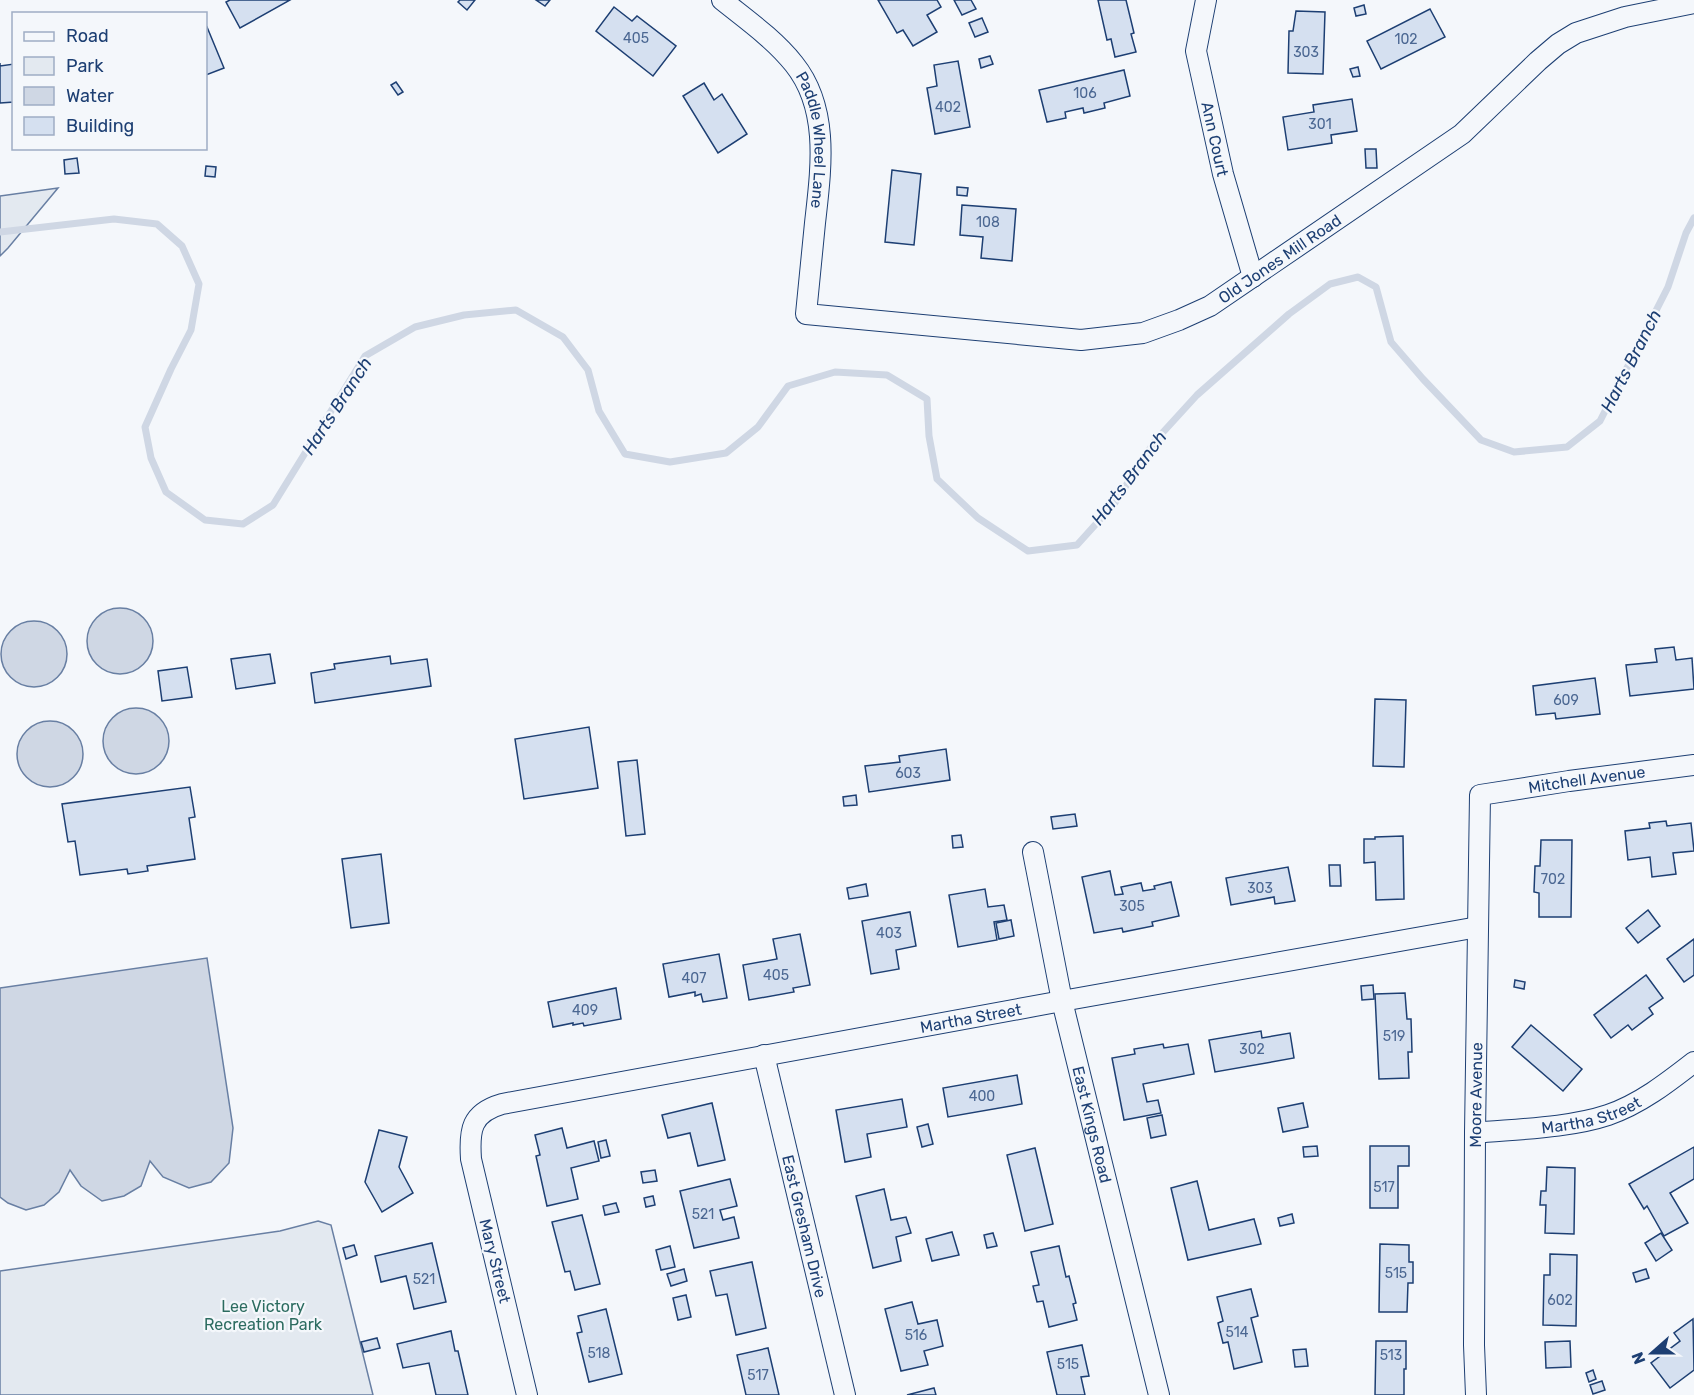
<svg xmlns="http://www.w3.org/2000/svg" width="1694" height="1395" font-family="Rubik,sans-serif">
<rect width="100%" height="100%" fill="#f4f7fb"/>
<!-- green -->
<g fill="#e3e9f0" stroke="#687fa3" stroke-width="1.5">
<polygon points="58,188 8,248 0,256 0,196"/>
<polygon points="318,1221 331,1225 373,1395 0,1395 0,1271 280,1231"/>
</g>
<!-- water -->
<g fill="#cfd7e4" stroke="#687fa3" stroke-width="1.5">
<circle cx="120" cy="641" r="33"/>
<circle cx="34" cy="654" r="33"/>
<circle cx="136" cy="741" r="33"/>
<circle cx="50" cy="754" r="33"/>
<polygon points="207,958 233,1128 229,1163 211,1182 189,1188 163,1177 150,1161 141,1186 124,1196 102,1201 81,1186 70,1170 59,1192 44,1205 26,1210 8,1203 0,1197 0,988"/>
</g>
<g fill="none" stroke-linecap="round" stroke-linejoin="round">
<!-- stream -->
<polyline stroke="#cfd7e4" stroke-width="7" points="0,232 114,219 157,224 182,246 199,284 191,330 171,369 145,427 151,458 166,492 205,520 243,524 273,505 365,356 415,327 464,315 516,310 563,337 588,370 599,411 625,454 670,462 726,453 758,427 788,386 835,372 887,375 927,399 929,436 937,479 978,518 1028,551 1077,545 1114,504 1155,441 1197,395 1289,314 1330,284 1358,277 1376,287 1391,342 1423,379 1481,440 1514,452 1567,447 1600,421 1668,287 1686,233 1694,218"/>
</g>
<!-- building -->
<g fill="#d5e0f0" stroke="#1d3f73" stroke-width="1.5">
<polygon points="230,0 290,0 240,28 226,2"/>
<polygon points="460,0 475,0 467,10 458,2"/>
<polygon points="536,0 550,0 545,6"/>
<polygon points="878,0 937,0 941,7 927,15 937,32 913,46 903,30 897,33"/>
<polygon points="954,0 971,0 976,9 962,15"/>
<polygon points="1098,0 1126,0 1134,33 1131,34 1136,52 1115,57 1111,39 1107,40"/>
<polygon points="1364,5 1366,14 1356,16 1354,8"/>
<polygon points="614,7 632,21 637,16 676,46 653,76 596,31"/>
<polygon points="1430,9 1445,37 1381,69 1367,41"/>
<polygon points="1296,11 1325,12 1323,74 1288,73 1289,31 1293,31"/>
<polygon points="982,18 988,32 975,37 969,23"/>
<polygon points="207,27 224,68 206,75 206,28"/>
<polygon points="990,56 993,64 981,68 979,59"/>
<polygon points="958,61 970,127 935,134 927,88 937,86 934,65"/>
<polygon points="0,63 0,66 14,64 14,102 0,103"/>
<polygon points="1358,67 1360,76 1353,77 1350,69"/>
<polygon points="1124,70 1130,96 1104,103 1105,108 1084,113 1083,108 1065,112 1066,118 1047,122 1039,90"/>
<polygon points="396,82 403,92 398,95 391,85"/>
<polygon points="704,83 714,100 722,94 747,134 718,153 683,96"/>
<polygon points="1352,99 1357,131 1331,135 1332,143 1288,150 1283,117 1314,112 1313,105"/>
<polygon points="1365,149 1376,149 1377,168 1366,168"/>
<polygon points="77,158 79,173 65,174 64,160"/>
<polygon points="206,166 216,167 215,177 205,176"/>
<polygon points="892,170 921,174 914,245 885,242"/>
<polygon points="957,187 968,188 967,196 957,195"/>
<polygon points="962,205 1016,209 1012,261 981,258 983,237 960,235"/>
<polygon points="1674,647 1676,660 1692,658 1694,689 1630,696 1626,665 1657,662 1655,649"/>
<polygon points="270,654 275,683 236,689 231,659"/>
<polygon points="390,656 391,664 427,659 431,686 315,703 311,673 335,669 334,664"/>
<polygon points="187,667 192,697 162,701 158,671"/>
<polygon points="1595,678 1600,714 1556,719 1555,713 1536,715 1533,686"/>
<polygon points="1375,699 1406,700 1404,767 1373,766"/>
<polygon points="589,727 598,788 524,799 515,739"/>
<polygon points="946,749 950,780 869,792 865,766 900,762 899,756"/>
<polygon points="637,760 645,834 626,836 618,762"/>
<polygon points="190,787 195,817 189,818 195,859 147,866 148,871 128,874 127,869 80,875 75,841 68,842 62,804"/>
<polygon points="856,795 857,805 844,806 843,797"/>
<polygon points="1075,814 1077,826 1053,829 1051,817"/>
<polygon points="1666,821 1667,826 1691,823 1694,851 1673,853 1676,874 1652,877 1650,857 1628,860 1625,831 1650,828 1649,823"/>
<polygon points="961,835 963,847 953,848 952,836"/>
<polygon points="1403,836 1404,899 1376,900 1375,862 1364,863 1364,839 1375,839 1375,837"/>
<polygon points="1541,840 1572,840 1571,917 1539,917 1539,893 1534,892 1535,866 1540,866"/>
<polygon points="381,854 389,923 351,928 342,859"/>
<polygon points="1329,865 1340,865 1341,886 1330,886"/>
<polygon points="1288,867 1295,901 1275,904 1274,897 1231,905 1226,878"/>
<polygon points="1110,871 1115,895 1123,894 1121,887 1141,883 1143,891 1155,889 1154,886 1171,882 1179,916 1152,922 1153,926 1123,932 1122,928 1094,933 1082,877"/>
<polygon points="866,884 868,896 849,899 847,888"/>
<polygon points="985,889 988,907 1004,905 1007,920 994,922 997,940 958,947 949,895"/>
<polygon points="1648,910 1660,926 1638,943 1626,928"/>
<polygon points="910,912 916,946 896,950 899,969 871,974 862,921"/>
<polygon points="1011,920 1014,936 999,939 996,923"/>
<polygon points="800,934 810,985 793,988 794,992 749,1000 743,965 777,959 773,939"/>
<polygon points="1694,939 1694,975 1684,982 1667,959"/>
<polygon points="719,954 727,998 703,1002 701,994 695,996 695,992 669,997 663,964"/>
<polygon points="1646,975 1663,998 1649,1008 1653,1014 1632,1030 1628,1025 1611,1038 1594,1015"/>
<polygon points="1515,980 1525,982 1524,989 1514,987"/>
<polygon points="1373,985 1374,999 1362,1000 1361,986"/>
<polygon points="616,988 621,1019 584,1026 583,1023 573,1025 573,1023 553,1027 548,1002"/>
<polygon points="1405,993 1407,1019 1411,1019 1412,1052 1408,1052 1409,1078 1379,1079 1375,994"/>
<polygon points="1531,1025 1582,1069 1563,1091 1512,1047"/>
<polygon points="1261,1031 1262,1038 1290,1033 1294,1058 1215,1072 1209,1040"/>
<polygon points="1163,1044 1164,1048 1188,1044 1194,1074 1143,1084 1147,1102 1158,1100 1161,1113 1124,1120 1112,1058 1135,1054 1134,1049"/>
<polygon points="1017,1075 1022,1104 948,1117 943,1088"/>
<polygon points="902,1099 907,1127 867,1134 871,1157 845,1162 836,1110"/>
<polygon points="712,1103 725,1160 698,1166 690,1133 668,1138 662,1115"/>
<polygon points="1303,1103 1308,1127 1283,1132 1278,1108"/>
<polygon points="1162,1115 1166,1135 1151,1138 1147,1118"/>
<polygon points="928,1124 933,1144 922,1147 917,1127"/>
<polygon points="562,1128 567,1148 594,1141 599,1161 571,1168 578,1199 547,1206 536,1156 540,1155 535,1135"/>
<polygon points="379,1130 407,1137 399,1167 413,1193 382,1212 365,1182"/>
<polygon points="606,1140 610,1156 601,1158 598,1142"/>
<polygon points="1317,1146 1318,1156 1304,1157 1303,1147"/>
<polygon points="1370,1146 1409,1146 1409,1166 1398,1166 1398,1208 1370,1208"/>
<polygon points="1694,1147 1694,1179 1670,1193 1688,1223 1664,1236 1647,1206 1644,1209 1629,1184"/>
<polygon points="1035,1148 1053,1224 1025,1231 1007,1155"/>
<polygon points="1547,1167 1575,1168 1574,1234 1545,1233 1546,1205 1540,1205 1541,1191 1546,1191"/>
<polygon points="655,1170 657,1181 643,1183 641,1172"/>
<polygon points="730,1179 737,1206 720,1210 723,1220 734,1217 739,1238 694,1248 680,1191"/>
<polygon points="1197,1181 1209,1230 1254,1219 1261,1244 1188,1260 1171,1188"/>
<polygon points="884,1189 891,1220 906,1217 911,1233 896,1237 901,1261 873,1268 856,1196"/>
<polygon points="653,1196 655,1205 646,1207 644,1198"/>
<polygon points="616,1203 619,1212 605,1215 603,1206"/>
<polygon points="1292,1214 1294,1223 1280,1226 1278,1218"/>
<polygon points="582,1215 600,1284 575,1290 570,1271 565,1272 552,1222"/>
<polygon points="952,1232 959,1255 932,1261 926,1239"/>
<polygon points="993,1233 997,1246 987,1248 984,1235"/>
<polygon points="1661,1233 1672,1250 1656,1261 1645,1243"/>
<polygon points="432,1243 446,1302 414,1309 406,1276 381,1282 375,1256"/>
<polygon points="1380,1244 1409,1245 1409,1262 1413,1262 1413,1283 1408,1283 1407,1312 1379,1312"/>
<polygon points="354,1245 357,1255 346,1259 343,1248"/>
<polygon points="670,1246 675,1267 661,1270 656,1250"/>
<polygon points="1059,1246 1066,1277 1069,1276 1076,1303 1073,1304 1077,1320 1049,1327 1043,1301 1037,1302 1033,1286 1039,1285 1031,1252"/>
<polygon points="1550,1254 1577,1255 1576,1326 1543,1325 1544,1275 1550,1275"/>
<polygon points="752,1262 766,1328 736,1335 727,1294 716,1296 710,1271"/>
<polygon points="684,1269 687,1281 671,1286 667,1274"/>
<polygon points="1646,1269 1649,1278 1636,1282 1633,1273"/>
<polygon points="1251,1289 1258,1316 1251,1318 1262,1362 1234,1369 1228,1342 1223,1343 1218,1323 1223,1321 1217,1297"/>
<polygon points="686,1295 691,1317 678,1320 673,1298"/>
<polygon points="912,1302 918,1324 937,1320 943,1346 924,1351 928,1365 901,1371 885,1309"/>
<polygon points="606,1309 622,1374 589,1382 577,1333 582,1332 578,1316"/>
<polygon points="1693,1319 1694,1370 1670,1388 1651,1363 1680,1341 1674,1333"/>
<polygon points="451,1331 455,1351 458,1351 468,1395 436,1395 429,1363 403,1368 397,1344"/>
<polygon points="377,1338 380,1348 364,1352 361,1342"/>
<polygon points="1376,1341 1406,1341 1406,1369 1404,1369 1404,1395 1375,1395"/>
<polygon points="1570,1341 1571,1367 1546,1368 1545,1342"/>
<polygon points="1082,1345 1089,1376 1081,1377 1085,1395 1057,1395 1047,1352"/>
<polygon points="768,1348 779,1395 746,1395 737,1355"/>
<polygon points="1306,1349 1308,1366 1295,1367 1293,1350"/>
<polygon points="1593,1370 1596,1379 1589,1382 1586,1373"/>
<polygon points="1602,1381 1605,1390 1593,1394 1590,1385"/>
<polygon points="934,1388 936,1395 907,1395"/>
</g>
<g fill="none" stroke-linecap="round" stroke-linejoin="round">
<!-- minor casing -->
<g stroke="#1d3f73" stroke-width="22">
<g id="minor">
<path id="s1" d="M722,0C747,20 774,39 794,64C830,109 821,169 815,223C812,253 809,283 806,314L1081,340L1143,333L1179,320L1210,306L1462,134L1538,61L1558,44L1576,33L1625,17L1694,3"/>
<path id="s2" d="M1206,0L1196,51L1223,174L1253,277"/>
<path id="s3" d="M1033,852L1062,1001L1159,1395"/>
<path id="s4" d="M764,1055L845,1395"/>
<path id="s5" d="M1475,1133C1517,1129 1569,1128 1608,1115C1640,1104 1667,1083 1694,1062"/>
<path id="s6" d="M527,1395L471,1159C469,1130 471,1113 502,1104L1062,1001L1478,927"/>
<path id="s7" d="M1476,1395L1474,1345L1475,1133L1480,795L1569,781L1694,765"/>
</g>
</g>
<!-- minor -->
<use href="#minor" stroke="#f4f7fb" stroke-width="20"/>
</g>
<g text-anchor="middle" dominant-baseline="central" stroke-width="4.5" stroke-linejoin="round" paint-order="stroke">
<!-- number labels -->
<g font-size="14" fill="#4b6792">
<text x="636" y="38">405</text>
<text x="1406" y="39">102</text>
<text x="1306" y="52">303</text>
<text x="1085" y="93">106</text>
<text x="948" y="107">402</text>
<text x="1320" y="124">301</text>
<text x="988" y="222">108</text>
<text x="1566" y="700">609</text>
<text x="908" y="773">603</text>
<text x="1553" y="879">702</text>
<text x="1260" y="888">303</text>
<text x="1132" y="906">305</text>
<text x="889" y="933">403</text>
<text x="776" y="975">405</text>
<text x="694" y="978">407</text>
<text x="585" y="1010">409</text>
<text x="1394" y="1036">519</text>
<text x="1252" y="1049">302</text>
<text x="982" y="1096">400</text>
<text x="1384" y="1187">517</text>
<text x="703" y="1214">521</text>
<text x="1396" y="1273">515</text>
<text x="424" y="1279">521</text>
<text x="1560" y="1300">602</text>
<text x="1237" y="1332">514</text>
<text x="916" y="1335">516</text>
<text x="599" y="1353">518</text>
<text x="1391" y="1355">513</text>
<text x="1068" y="1364">515</text>
<text x="758" y="1375">517</text>
</g>
<!-- street labels -->
<g font-size="16" fill="#1d3f73" stroke="#f4f7fb">
<text stroke="none"><textPath href="#s2" startOffset="142">Ann Court</textPath></text>
<text stroke="none"><textPath href="#s1" startOffset="177">Paddle Wheel Lane</textPath></text>
<text stroke="none"><textPath href="#s1" startOffset="848">Old Jones Mill Road</textPath></text>
<text stroke="none"><textPath href="#s7" startOffset="708">Mitchell Avenue</textPath></text>
<text stroke="none"><textPath href="#s6" startOffset="790">Martha Street</textPath></text>
<text stroke="none"><textPath href="#s7" startOffset="300">Moore Avenue</textPath></text>
<text stroke="none"><textPath href="#s5" startOffset="118">Martha Street</textPath></text>
<text stroke="none"><textPath href="#s3" startOffset="279">East Kings Road</textPath></text>
<text stroke="none"><textPath href="#s4" startOffset="176">East Gresham Drive</textPath></text>
<text transform="translate(495 1261) rotate(76)">Mary Street</text>
</g>
<!-- park labels -->
<g font-size="16" fill="#2c6c60" stroke="#f4f7fb">
<text x="263" y="1306">Lee Victory<tspan x="263" dy="18">Recreation Park</tspan></text>
</g>
<!-- water labels -->
<g font-size="18" font-style="italic" fill="#1d3f73" stroke="#f4f7fb">
<text transform="translate(1631 361) rotate(-63)">Harts Branch</text>
<text transform="translate(337 406) rotate(-57)">Harts Branch</text>
<text transform="translate(1129 478) rotate(-53)">Harts Branch</text>
</g>
</g>
<!-- legend -->
<rect x="12" y="12" width="195" height="138" fill="#f4f7fb" stroke="#9eadc5" stroke-width="1.5"/>
<rect x="24" y="32" width="30" height="9" fill="#f4f7fb" stroke="#9eadc5" stroke-width="1.5"/>
<text x="66" y="42" font-size="18" fill="#1d3f73">Road</text>
<rect x="24" y="57" width="30" height="18" fill="#e3e9f0" stroke="#9eadc5" stroke-width="1.5"/>
<text x="66" y="72" font-size="18" fill="#1d3f73">Park</text>
<rect x="24" y="87" width="30" height="18" fill="#cfd7e4" stroke="#9eadc5" stroke-width="1.5"/>
<text x="66" y="102" font-size="18" fill="#1d3f73">Water</text>
<rect x="24" y="117" width="30" height="18" fill="#d5e0f0" stroke="#9eadc5" stroke-width="1.5"/>
<text x="66" y="132" font-size="18" fill="#1d3f73">Building</text>
<!-- north arrow -->
<g transform="translate(1652 1353) rotate(249)" stroke="#f4f7fb" stroke-width="4.5" paint-order="stroke">
<path d="M0-4.5L10 22L0 15L-10 22Z" fill="#1d3f73"/>
<text y="-9" font-size="16" font-weight="bold" text-anchor="middle" fill="#1d3f73">N</text>
</g>
</svg>
